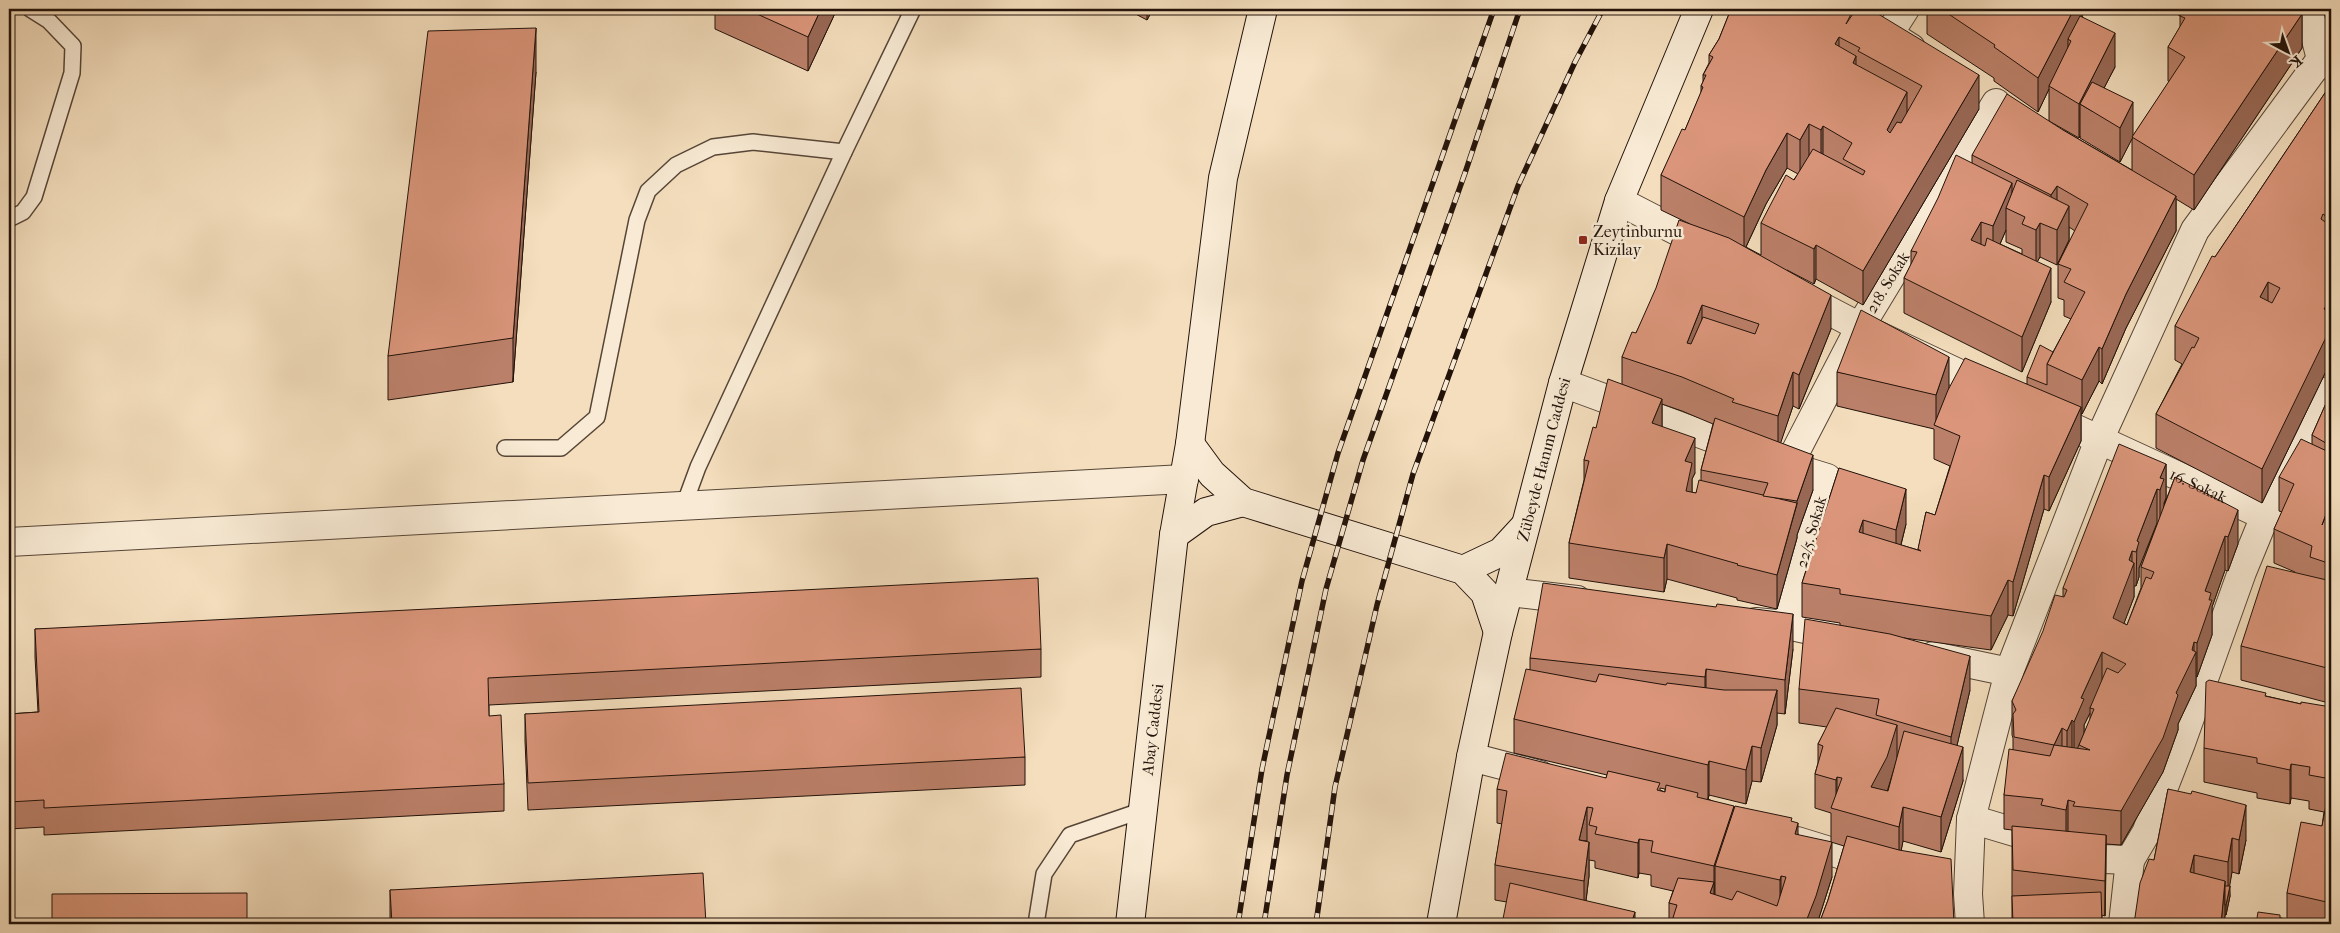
<svg xmlns="http://www.w3.org/2000/svg" width="2340" height="933" font-family="'IM FELL French Canon',serif">
<rect width="100%" height="100%" fill="#f4debd"/>
<filter id="stains"><feTurbulence type="fractalNoise" baseFrequency=".004" numOctaves="4"/><feColorMatrix values="0 0 0 0 .2 0 0 0 0 .09 0 0 0 0 .02 0 0 0 .5 -.17"/></filter>
<radialGradient id="worn" r=".72"><stop offset=".6" stop-color="#630" stop-opacity="0"/><stop offset="1" stop-color="#630" stop-opacity=".3"/></radialGradient>
<g fill="none" stroke-linecap="round" stroke-linejoin="round">
<!-- service casing -->
<g stroke="#564537" stroke-width="18">
<g id="service">
<polyline points="9,219 23,212 34,197 72,73 73,46 49,21 30,9"/>
<polyline points="505,448 561,448 597,417 637,220 648,191 676,165 713,147 753,142 844,152"/>
<polyline points="684,505 698,467 844,152 913,9"/>
<polyline points="1036,924 1044,874 1070,835 1143,810"/>
</g>
</g>
<!-- minor casing -->
<g stroke="#564537" stroke-width="30">
<g id="minor">
<polyline points="1905,9 1889,34 1911,48"/>
<polyline points="2308,9 2321,59 2331,66"/>
<polyline points="1619,201 1708,247"/>
<polyline points="1799,295 1860,327 1992,389"/>
<polyline points="1563,383 1788,466 1827,478 1807,542 1787,625"/>
<path id="s1" d="M2046,415L2265,516"/>
<path id="s2" d="M1788,466L1860,327L1996,103"/>
<polyline points="9,542 1184,479"/>
<polyline points="1509,592 1577,600"/>
<polyline points="1756,622 1787,625 1842,637"/>
<polyline points="1933,656 2009,672"/>
<polyline points="1471,757 1540,775"/>
<polyline points="1971,819 2104,859 2130,860 2146,833 2181,743 2242,572 2265,516 2331,390"/>
<polyline points="1797,841 1878,866"/>
<polyline points="1970,924 1968,894 1971,819 2009,672 2099,440 2195,230 2321,59"/>
<polyline points="2123,924 2130,860"/>
</g>
</g>
<!-- secondary casing -->
<g stroke="#22120a" stroke-width="30">
<g id="secondary">
<polyline points="1190,444 1212,474 1243,502 1463,570 1485,593 1498,632"/>
<polyline points="1174,535 1206,512 1243,502"/>
<polyline points="1463,570 1501,552 1525,526"/>
<path id="s3" d="M1130,924L1174,535L1190,444L1223,178L1263,9"/>
<path id="s4" d="M1441,924L1471,757L1498,632L1563,383L1619,201L1699,9"/>
</g>
</g>
<!-- service -->
<use href="#service" stroke="#f8ead4" stroke-width="15"/>
<!-- minor -->
<use href="#minor" stroke="#f8ead4" stroke-width="28"/>
<!-- secondary -->
<use href="#secondary" stroke="#f8ead4" stroke-width="28"/>
<!-- rail casing -->
<g stroke="#22120a" stroke-width="5.5">
<g id="rail">
<polyline points="1238,924 1262,769 1302,581 1338,453 1494,9"/>
<polyline points="1264,924 1287,775 1326,589 1363,460 1465,173 1520,9"/>
<polyline points="1316,924 1335,787 1377,605 1413,474 1518,186 1575,62 1603,9"/>
</g>
</g>
<!-- rail -->
<use href="#rail" stroke="#f8ead4" stroke-width="4" stroke-dasharray="11" stroke-linecap="butt"/>
</g>
<!-- wall -->
<g fill="#bb8069" stroke="#22120a" fill-rule="evenodd">
<polygon points="715,9 837,9 808,71 715,29"/>
<polygon points="1126,9 1153,9 1147,20"/>
<path d="M1731,9H1878L1876,12L1979,109L1863,305L1816,279L1814,284L1787,270L1831,329L1799,409L1793,406L1780,443L1813,490L1797,535V538L1777,609L1737,600V598L1667,579L1664,592L1569,578V543L1584,480V460L1596,428L1622,384V357L1636,333L1690,224L1661,210V175L1685,130L1701,93V86L1703,82V75L1709,63V55L1719,39ZM1787,168L1798,174L1761,223V255L1746,247L1766,204ZM1662,404L1682,411L1713,424L1701,470V480L1696,493H1692V479L1695,473L1662,426Z"/>
<path d="M1927,9H2082V16L2115,67L2104,88L2133,136L2169,82L2168,81V47L2180,27V16L2169,9H2302V48L2194,210L2176,199V231L2126,328L2102,384L2099,381L2082,414H2081V441L2049,511L2044,509L2013,616L2008,615L1991,650L1904,638L1970,690L1957,745L1963,781L1941,852L1903,841L1901,850L1954,924H1819L1828,900L1844,846L1831,842V813L1815,808V774L1818,763V744L1827,727L1799,723V689L1840,625V623L1802,617V583L1839,468L1906,524L1901,545L1918,550L1926,512L1935,515L1950,466L1934,459V429L1837,406V372L1949,389L2027,384V377L2053,352L2071,319L2064,316V300L2058,298V264L2075,231L2069,227V240L2057,265L2040,257L2037,262L2051,302L2022,372L1904,313V278L1911,265V251L1972,164V155L2063,130L2132,170V138L2120,162L2080,138V136L2079,138L2049,121V89L2038,112L1994,81V78L1927,34ZM2006,230V242L2022,249V254L2000,244ZM1897,755H1898L1888,791H1887L1897,759Z"/>
<polygon points="536,72 513,382 388,400 388,356"/>
<polygon points="2331,84 2331,361 2262,503 2156,448 2156,414 2182,364 2175,360 2175,326 2215,257"/>
<polygon points="2331,392 2331,924 2256,924 2280,918 2287,919 2287,893 2322,826 2324,812 2309,809 2309,801 2291,798 2290,804 2257,798 2257,793 2204,782 2204,748 2266,696 2301,704 2329,707 2329,703 2241,680 2241,646 2295,572 2274,563 2274,529 2282,512 2279,511 2279,477 2312,444 2312,435"/>
<path d="M2166,464V498L2164,505L2175,477L2238,544L2228,571L2225,570L2212,607V635L2197,677H2196V686L2178,724V730L2163,772L2121,845L2106,844L2105,916L2102,915V924H2012V830L2004,829V795L2013,750V738L2012,735V701L2063,597V588ZM2157,523V524L2141,567V588L2127,625L2124,623L2134,597V586H2136L2139,577V568ZM2090,713V720L2084,733V725Z"/>
<polygon points="35,629 1041,649 1041,677 489,705 489,716 504,784 504,811 44,835 44,827 9,829 9,714 38,712 35,657"/>
<path d="M1793,649L1785,714L1777,713V725L1761,782L1752,781L1746,804L1709,795L1708,799L1734,810L1792,822L1798,834L1832,877L1817,924H1669V903L1673,891L1651,886V875L1639,873L1638,878L1595,868V861L1589,860V876L1586,901L1635,924L1495,900V865L1502,824L1497,823V789L1606,778L1607,775L1514,753V719L1530,670V658ZM1660,788L1665,789V792L1660,790Z"/>
<polygon points="525,714 1025,757 1025,785 528,810 525,741"/>
<polygon points="2168,789 2246,840 2239,874 2232,872 2229,886 2230,896 2226,915 2225,915 2224,924 2134,924 2154,860"/>
<polygon points="390,890 706,924 390,924"/>
</g>
<!-- shaded-wall -->
<g fill="#996855" stroke="#22120a">
<polygon points="821,9 837,9 808,71 808,37"/>
<polygon points="1147,9 1153,9 1147,20"/>
<polygon points="1860,9 1878,9 1860,37"/>
<polygon points="2074,9 2082,9 2082,28 2071,41 2068,39 2068,55 2049,86 2049,89 2038,112 2038,78"/>
<polygon points="2302,14 2302,48 2194,210 2194,175"/>
<polygon points="536,28 536,72 513,382 513,338"/>
<polygon points="2115,33 2115,67 2092,111 2080,104 2080,136 2079,138 2079,104"/>
<polygon points="1839,37 1839,72 1835,44"/>
<polygon points="1856,56 1856,90 1853,63"/>
<polygon points="1979,75 1979,109 1863,305 1863,271"/>
<polygon points="1907,92 1907,126 1887,164 1887,130"/>
<polygon points="2133,102 2133,137 2120,162 2120,128"/>
<polygon points="1809,124 1809,158 1800,175 1800,140"/>
<polygon points="1823,126 1823,161 1821,164 1821,130"/>
<polygon points="1787,133 1787,168 1766,204 1744,251 1744,217 1766,170"/>
<polygon points="2012,183 2012,210 2006,208 2006,230 1993,260 1993,226"/>
<polygon points="2057,186 2057,220 2051,228 2051,195"/>
<polygon points="2176,196 2176,231 2126,328 2102,384 2102,349 2126,294"/>
<polygon points="2069,206 2069,240 2057,265 2057,230"/>
<polygon points="2331,216 2331,250 2330,253 2330,219"/>
<polygon points="1981,222 1981,257 1971,240"/>
<polygon points="2040,223 2040,257 2036,264 2036,230"/>
<polygon points="1816,245 1816,279 1814,284 1814,249"/>
<polygon points="2051,268 2051,302 2022,372 2022,337"/>
<polygon points="2268,282 2268,317 2260,297"/>
<polygon points="1831,295 1831,329 1799,409 1799,375"/>
<polygon points="2331,298 2331,361 2262,503 2262,469 2324,309"/>
<polygon points="1702,305 1702,339 1687,378 1687,343"/>
<polygon points="2099,347 2099,381 2082,414 2082,380"/>
<polygon points="1949,357 1949,391 1936,426 1936,395"/>
<polygon points="1793,372 1793,406 1778,451 1778,416"/>
<polygon points="1662,399 1662,433 1652,423"/>
<polygon points="2081,407 2081,441 2049,511 2049,477"/>
<polygon points="1695,438 1695,473 1692,479 1692,498 1686,526 1685,461"/>
<polygon points="1813,455 1813,490 1797,535 1797,538 1777,609 1777,575 1797,504 1797,501"/>
<polygon points="2166,464 2166,498 2164,503 2164,514 2160,524 2160,478"/>
<polygon points="2044,475 2044,509 2013,616 2013,582"/>
<polygon points="2331,483 2331,534 2322,560 2328,491"/>
<polygon points="1906,489 1906,524 1896,564 1896,530"/>
<polygon points="2157,489 2157,523 2139,568 2139,577 2136,586 2137,541"/>
<polygon points="2238,510 2238,544 2228,571 2228,537"/>
<polygon points="1863,520 1863,554 1859,532"/>
<polygon points="2225,536 2225,570 2212,607 2212,635 2197,677 2197,643 2205,591"/>
<polygon points="1667,544 1667,579 1664,592 1664,558"/>
<polygon points="2132,551 2132,568 2134,563 2134,597 2113,652 2113,618 2129,560"/>
<polygon points="2008,580 2008,615 1991,650 1991,616"/>
<polygon points="2331,582 2331,616 2328,591"/>
<polygon points="1793,614 1793,649 1785,714 1785,680"/>
<polygon points="2194,642 2194,656 2196,652 2196,686 2178,724 2178,730 2163,772 2121,845 2121,811 2176,693"/>
<polygon points="2102,652 2102,686 2090,708 2090,713 2084,725 2084,734 2074,756 2074,722 2081,698"/>
<polygon points="1970,656 1970,690 1951,771 1951,737"/>
<polygon points="1706,669 1706,703 1705,711 1705,677"/>
<polygon points="1777,690 1777,725 1761,782 1761,748"/>
<polygon points="2072,720 2072,755 2067,765 2067,731"/>
<polygon points="1897,725 1897,759 1887,792 1871,787"/>
<polygon points="2062,728 2062,763 2054,745"/>
<polygon points="1752,746 1752,781 1746,804 1746,770"/>
<polygon points="1963,747 1963,781 1941,852 1941,817"/>
<polygon points="1709,761 1709,795 1708,800 1708,765"/>
<polygon points="2291,764 2291,798 2290,804 2290,770"/>
<polygon points="1837,777 1837,810 1836,809 1836,780"/>
<polygon points="2068,800 2068,835 2066,844 2066,810"/>
<polygon points="2246,805 2246,840 2239,874 2239,840"/>
<polygon points="1734,806 1734,840 1715,866 1715,896 1714,901 1714,866"/>
<polygon points="1587,807 1587,841 1579,840"/>
<polygon points="1903,807 1903,841 1899,862 1899,827"/>
<polygon points="1798,823 1798,857 1795,834"/>
<polygon points="2106,835 2106,869 2105,916 2105,881"/>
<polygon points="2232,838 2232,872 2228,896 2228,862"/>
<polygon points="1639,839 1639,873 1638,878 1638,843"/>
<polygon points="1589,842 1589,876 1584,916 1584,881"/>
<polygon points="1832,842 1832,877 1817,924 1805,924"/>
<polygon points="2194,855 2194,890 2190,872"/>
<polygon points="1781,876 1781,910 1780,914 1780,880"/>
<polygon points="2225,881 2225,915 2224,924 2221,924"/>
<polygon points="1714,882 1714,917 1710,893"/>
<polygon points="2230,886 2230,896 2226,915 2226,905"/>
<polygon points="1635,912 1635,924 1631,924"/>
</g>
<!-- building -->
<g fill="#da957a" stroke="#22120a" fill-rule="evenodd">
<polygon points="746,9 821,9 808,37"/>
<path d="M1731,9H1870L1979,75L1863,271L1816,245L1814,249L1761,223L1786,175L1794,180L1813,149L1863,175L1865,171L1843,159L1852,143L1823,126L1821,130L1809,124L1800,140L1787,133L1766,170L1744,217L1661,175L1682,129L1685,130L1703,87L1701,86L1706,75H1703L1713,57L1709,55L1719,39ZM1853,10L1855,11L1846,24ZM1839,37L1860,48L1858,51L1922,86L1901,123L1897,122L1890,133L1887,130L1907,92L1853,63L1856,56L1835,44Z"/>
<polygon points="1941,9 2074,9 2038,78 1994,47 1995,45"/>
<polygon points="2184,9 2302,9 2302,14 2194,175 2132,137 2185,57 2168,47 2185,18 2180,16"/>
<polygon points="2080,16 2115,33 2079,104 2049,86 2071,41 2068,39"/>
<polygon points="536,28 513,338 388,356 428,31"/>
<polygon points="2092,82 2133,102 2120,128 2080,104"/>
<path d="M2331,84V216L2330,219L2323,214L2321,219L2331,226V298L2324,309L2331,313V327L2262,469L2156,414L2192,347L2194,348L2199,338L2175,326L2212,256L2215,257ZM2268,282L2280,288L2272,303L2260,297Z"/>
<polygon points="2007,94 2063,130 2176,196 2126,294 2102,349 2099,347 2082,380 2047,364 2085,292 2064,282 2071,269 2058,264 2088,204 2057,186 2051,195 1972,155"/>
<polygon points="1956,155 2012,183 1993,226 1981,222 1971,240 1985,246 1987,238 2051,268 2022,337 1904,278 1917,252 1911,251 1938,198"/>
<polygon points="2017,180 2069,206 2057,230 2040,223 2036,230 2022,224 2025,217 2006,208"/>
<path d="M1679,220L1729,238L1831,295L1799,375L1793,372L1778,416L1732,402L1734,399L1682,377L1622,357L1632,332L1636,333L1656,288ZM1702,305L1759,324L1755,334L1703,317L1691,344L1687,343Z"/>
<polygon points="1861,310 1949,357 1936,395 1837,372"/>
<polygon points="2040,345 2053,352 2047,364 2047,385 2027,377"/>
<polygon points="1965,358 2081,407 2049,477 2044,475 2013,582 2008,580 1991,616 1840,594 1840,589 1802,583 1839,468 1906,489 1896,530 1863,520 1859,532 1921,551 1918,549 1926,512 1935,515 1960,436 1934,425 1948,390"/>
<polygon points="1608,379 1662,399 1652,423 1695,438 1685,461 1692,463 1686,491 1696,493 1699,480 1797,503 1777,575 1737,565 1738,564 1667,544 1664,558 1569,543 1589,461 1584,460 1593,427 1596,428"/>
<polygon points="2331,392 2331,446 2312,435"/>
<polygon points="1715,418 1813,455 1797,501 1763,496 1768,483 1701,470"/>
<polygon points="2301,439 2331,453 2331,483 2328,491 2331,492 2331,500 2322,525 2328,511 2331,512 2331,564 2310,557 2312,546 2274,529 2294,484 2279,477"/>
<polygon points="2119,444 2166,464 2160,478 2164,479 2160,490 2157,489 2137,541 2139,542 2136,552 2132,551 2129,560 2134,563 2113,618 2127,625 2146,577 2151,579 2154,572 2141,567 2175,477 2238,510 2228,537 2225,536 2205,591 2211,593 2209,600 2212,600 2197,643 2194,642 2192,650 2196,652 2176,693 2178,695 2163,738 2121,811 2073,806 2075,802 2068,800 2066,810 2041,805 2043,799 2004,795 2009,749 2050,756 2054,745 2090,750 2079,745 2094,709 2090,708 2107,668 2118,673 2126,664 2102,652 2081,698 2084,699 2074,722 2072,720 2067,731 2062,728 2054,745 2014,737 2013,714 2016,710 2012,701 2043,631 2055,595 2064,597 2067,590 2063,588"/>
<polygon points="2267,566 2331,581 2328,591 2331,591 2331,669 2241,646"/>
<polygon points="1038,578 1041,649 488,678 489,716 501,715 504,784 44,808 44,800 9,802 9,714 39,712 35,629"/>
<polygon points="1543,583 1716,607 1717,604 1793,614 1785,680 1706,669 1705,677 1530,658"/>
<polygon points="1805,619 1890,634 1970,656 1951,737 1876,715 1879,699 1799,689"/>
<polygon points="1526,669 1596,682 1599,674 1666,685 1667,683 1724,690 1777,690 1761,748 1752,746 1746,770 1709,761 1708,765 1514,719"/>
<polygon points="2331,674 2331,684 2329,683"/>
<polygon points="2209,680 2266,693 2265,696 2301,704 2301,702 2331,707 2331,903 2287,893 2301,822 2322,826 2331,779 2309,775 2310,767 2291,764 2290,770 2257,763 2257,758 2204,748 2206,682"/>
<polygon points="1021,688 1025,757 528,783 525,714"/>
<polygon points="1836,708 1897,725 1887,757 1871,787 1888,791 1904,731 1963,747 1941,817 1903,807 1899,827 1831,808 1842,778 1837,777 1836,780 1815,774 1823,746 1818,744"/>
<polygon points="1506,753 1606,778 1608,771 1660,783 1657,790 1665,792 1666,785 1698,793 1697,797 1734,806 1714,866 1651,852 1653,841 1639,839 1638,843 1595,834 1597,827 1589,825 1593,808 1587,807 1579,840 1589,842 1584,881 1495,865 1507,791 1497,789"/>
<polygon points="2168,789 2191,794 2192,791 2246,805 2239,840 2232,838 2228,862 2194,855 2190,872 2225,881 2221,924 2211,924 2182,919 2181,924 2134,924 2140,883 2149,859 2154,860"/>
<polygon points="1735,806 1792,818 1791,821 1798,823 1795,834 1832,842 1816,896 1805,924 1671,924 1677,905 1669,903 1678,878 1714,882 1710,893 1732,900 1737,891 1777,906 1786,877 1781,876 1780,880 1715,866"/>
<polygon points="2012,826 2106,835 2105,881 2013,870"/>
<polygon points="1847,836 1899,850 1951,859 1954,924 1903,924 1890,923 1890,924 1819,924 1828,900"/>
<polygon points="703,873 706,924 392,924 390,890"/>
<polygon points="1510,883 1635,912 1631,924 1502,924"/>
<polygon points="2225,886 2230,886 2226,905 2225,905"/>
<polygon points="2101,892 2102,924 2013,924 2012,896"/>
<polygon points="247,893 247,924 52,924 52,894"/>
<polygon points="2258,912 2280,915 2280,918 2300,921 2300,919 2325,924 2256,924"/>
</g>
<!-- markers -->
<rect fill="#8f2418" stroke="#f8ead4" stroke-width="2" x="1578" y="235" width="10" height="10" rx="2.5"/>
<g text-anchor="middle" dominant-baseline="central" stroke-width="5" stroke-linejoin="round" paint-order="stroke">
<!-- poi labels -->
<g font-size="16" fill="#22120a" stroke="#f8ead4" text-anchor="start">
<text x="1593" y="231">Zeytinburnu<tspan x="1593" dy="18">Kizilay</tspan></text>
</g>
<!-- street labels -->
<g font-size="16" fill="#22120a" stroke="#f8ead4">
<text stroke="none"><textPath href="#s2" startOffset="209">218. Sokak</textPath></text>
<text stroke="none"><textPath href="#s4" startOffset="476">Zübeyde Hanım Caddesi</textPath></text>
<text stroke="none"><textPath href="#s1" startOffset="168">16. Sokak</textPath></text>
<text transform="translate(1811 532) rotate(-74)">22/5. Sokak</text>
<text stroke="none"><textPath href="#s3" startOffset="196">Abay Caddesi</textPath></text>
</g>
</g>
<!-- margin -->
<rect width="2340" height="933" fill="none" stroke="#f4debd" stroke-width="30"/>
<rect x="10" y="10" width="2320" height="913" fill="none" stroke="#22120a" stroke-width="2.5"/>
<rect x="15" y="15" width="2310" height="903" fill="none" stroke="#22120a"/>
<!-- north arrow -->
<g transform="translate(2288 52) rotate(139)" stroke="#f8ead4" stroke-width="4" paint-order="stroke">
<path d="M0-4L9 19L0 12L-9 19Z" fill="#22120a"/>
<text y="-8" font-size="14" font-weight="bold" text-anchor="middle" fill="#22120a">K</text>
</g>
<rect width="100%" height="100%" filter="url(#stains)"/>
<rect width="100%" height="100%" fill="url(#worn)"/>
</svg>
